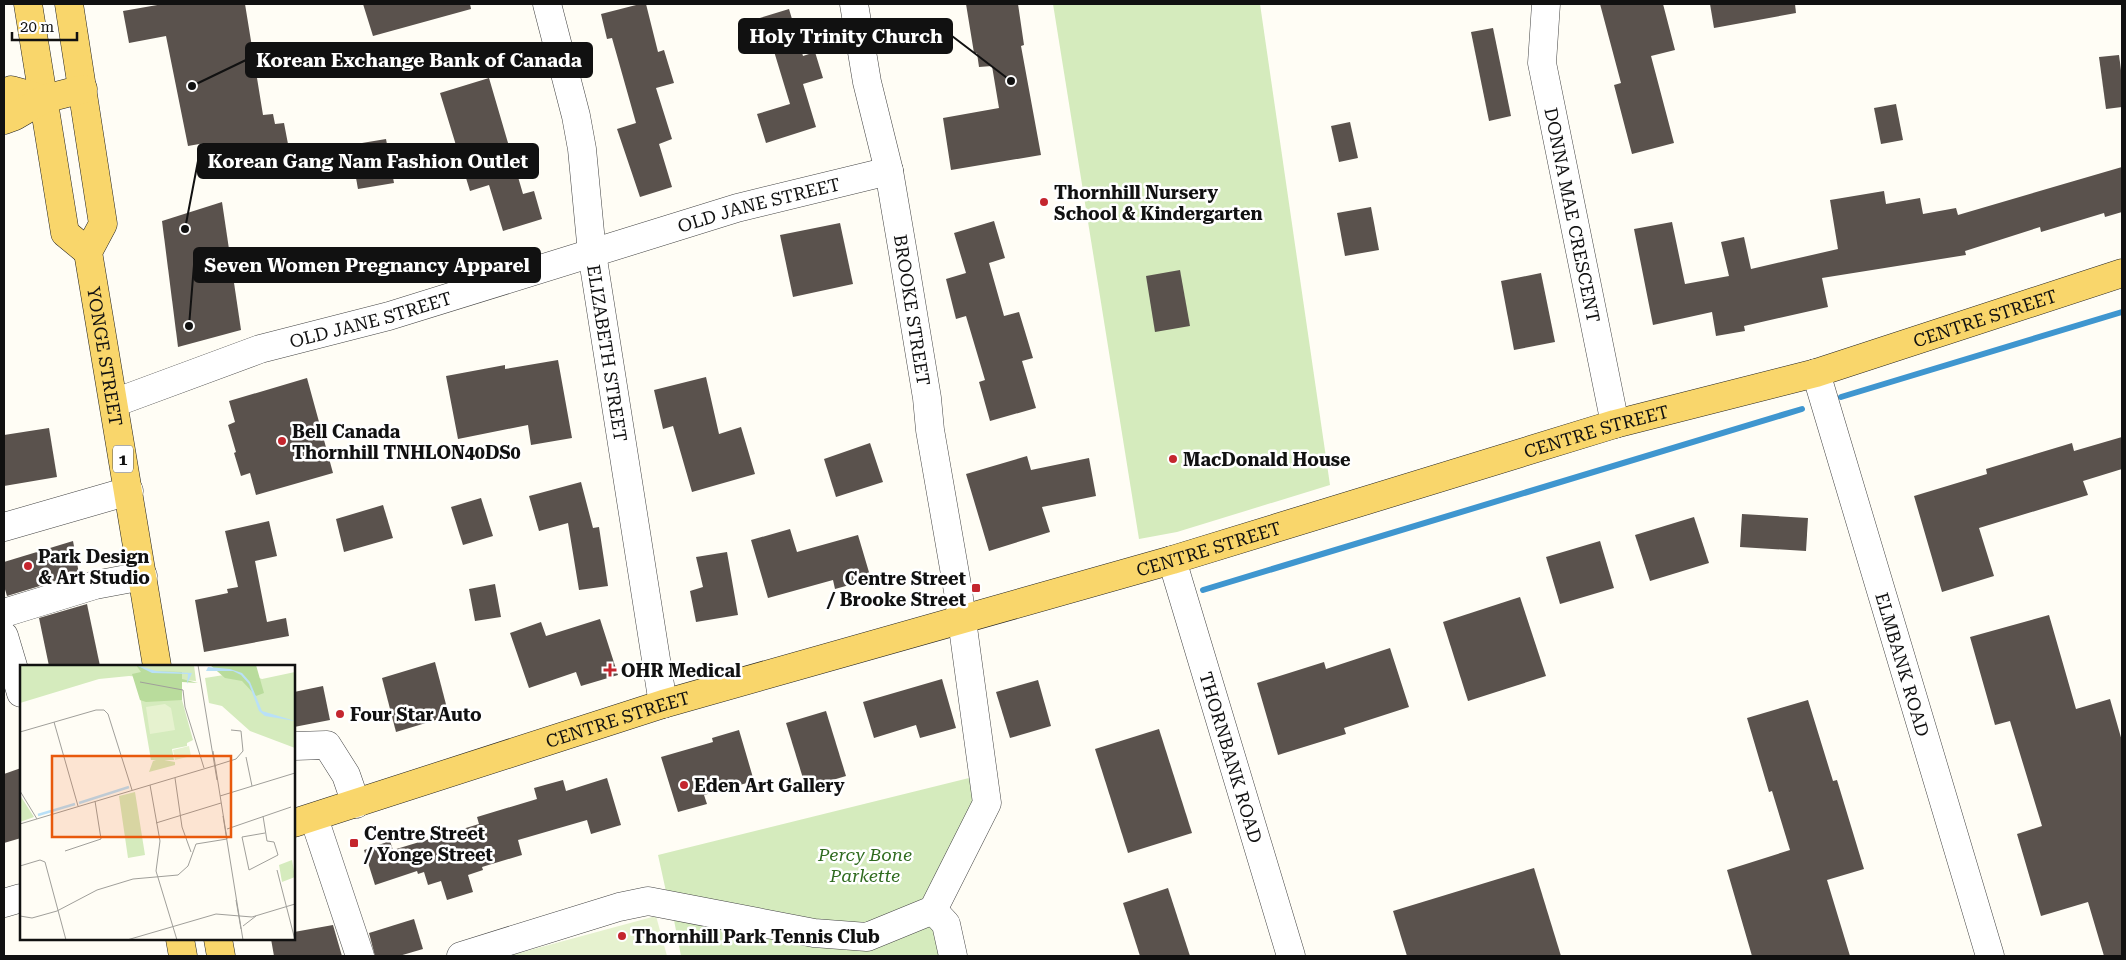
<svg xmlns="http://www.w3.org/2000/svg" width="2126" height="960" font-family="'Roboto Serif',serif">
<rect width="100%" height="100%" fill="#fffdf5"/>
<!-- green -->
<g fill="#d5ebbd">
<polygon points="1053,4 1260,4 1330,485 1177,532 1139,539"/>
<polygon points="969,778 976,805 935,885 918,906 895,918 847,928 667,896 658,855"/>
<polygon points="672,910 781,934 947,917 954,956 681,956"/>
</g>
<!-- pitch -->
<polygon fill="#e6f2cf" points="656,916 667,956 508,956"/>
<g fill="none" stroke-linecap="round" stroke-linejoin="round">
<!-- stream -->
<g stroke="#3f96cf" stroke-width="6">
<polyline points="1841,397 2122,312"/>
<polyline points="1203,590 1802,409"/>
</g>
</g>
<!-- building -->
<g fill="#5a524d">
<polygon points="163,4 245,4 263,115 273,114 275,124 284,123 292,165 212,179 205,143 188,146 166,36 129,43 123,11"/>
<polygon points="363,4 470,4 471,9 373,36"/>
<polygon points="640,4 646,4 658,52 664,50 674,83 656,88 672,139 659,144 672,187 640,197 617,129 636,123 612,38 607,39 601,14"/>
<polygon points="966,4 1018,4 1024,45 1021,46 1041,155 951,170 943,118 999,108 992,66 979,67 977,53 974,53"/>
<polygon points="1600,4 1663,4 1675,50 1651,56 1674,143 1632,154 1614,85 1621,83"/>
<polygon points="1710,4 1795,4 1796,13 1714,28"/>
<polygon points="789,9 803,56 815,52 823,78 803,84 816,127 766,143 757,114 790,104 773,48 759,52 750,21"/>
<polygon points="1493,28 1511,116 1489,121 1471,32"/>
<polygon points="2119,55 2122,78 2122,107 2106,109 2099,57"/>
<polygon points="489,78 523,194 534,191 542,219 503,231 489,185 470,191 440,93"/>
<polygon points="1896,104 1903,140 1881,144 1874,108"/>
<polygon points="1350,122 1358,158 1339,162 1331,126"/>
<polygon points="386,139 394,183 358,189 350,145"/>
<polygon points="2122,167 2122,212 2105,217 2104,213 2041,232 2040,227 1965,251 1966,255 1822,278 1828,307 1744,326 1745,331 1716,336 1712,312 1653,325 1634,229 1672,222 1685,284 1729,276 1721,242 1744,237 1751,269 1838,249 1830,200 1884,191 1886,204 1920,198 1923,214 1956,208 1958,215"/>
<polygon points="222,202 241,330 178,347 162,221"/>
<polygon points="1371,207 1379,250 1345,256 1337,213"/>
<polygon points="994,221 1005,258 989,263 1004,316 1019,312 1033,358 1022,361 1036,408 990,421 979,382 985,380 966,316 956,319 946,279 966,273 954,233"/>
<polygon points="840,223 853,284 793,297 780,235"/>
<polygon points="1180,270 1190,326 1155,332 1146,276"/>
<polygon points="1541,273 1555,342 1514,350 1501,281"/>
<polygon points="558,360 572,438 531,445 528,425 458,439 446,376 505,365 505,369"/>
<polygon points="706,377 719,434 741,427 755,474 692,492 673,426 663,429 654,390"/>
<polygon points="307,378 333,473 256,495 250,473 241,476 234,453 236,452 228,425 235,422 229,401"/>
<polygon points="49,428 57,477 4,486 4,435"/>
<polygon points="2122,437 2122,469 2083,481 2088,495 1979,528 1994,576 1942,592 1914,496 1987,474 1986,469 2072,443 2074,451"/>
<polygon points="870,443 883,482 836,497 824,459"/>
<polygon points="1027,456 1031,470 1089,458 1096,496 1042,507 1050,532 989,551 966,474"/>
<polygon points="581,482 593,528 599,527 608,586 579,590 568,523 539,531 529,496"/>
<polygon points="481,498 493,536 463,545 451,507"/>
<polygon points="383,505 393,538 344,552 336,519"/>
<polygon points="1742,514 1808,518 1806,551 1740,547"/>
<polygon points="1694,517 1709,563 1650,581 1635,535"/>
<polygon points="269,521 277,556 255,561 267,622 286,618 289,636 204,652 195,600 228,593 227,589 238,587 225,531"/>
<polygon points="790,529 797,552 858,535 871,579 835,589 833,580 768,598 751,540"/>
<polygon points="73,541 79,574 7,596 4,586 4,562"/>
<polygon points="1600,541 1614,588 1560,604 1546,557"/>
<polygon points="727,552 738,615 696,622 690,591 703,587 696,557"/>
<polygon points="495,584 501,617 475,621 469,589"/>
<polygon points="1520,597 1546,676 1468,701 1443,622"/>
<polygon points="87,604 100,666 49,666 39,618"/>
<polygon points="2049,615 2076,709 2110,699 2122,741 2122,956 2104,956 2088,902 2041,916 2017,834 2042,826 2010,721 1995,725 1970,637"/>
<polygon points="600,619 618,675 581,686 576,672 529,688 510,633 541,622 546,636"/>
<polygon points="1390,648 1409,707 1344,728 1346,734 1278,755 1257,683 1324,662 1326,669"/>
<polygon points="435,662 449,716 396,732 382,678"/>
<polygon points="942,679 956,728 920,738 916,725 874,738 863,702"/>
<polygon points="1038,680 1051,726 1010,738 996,692"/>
<polygon points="323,686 330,720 294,727 294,692"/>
<polygon points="1808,700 1833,781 1837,780 1864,869 1827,880 1850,956 1752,956 1727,870 1790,850 1772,791 1769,792 1747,718"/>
<polygon points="826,711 846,776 806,788 786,723"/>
<polygon points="1159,729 1192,833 1128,853 1095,749"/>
<polygon points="739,730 754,781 704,795 707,804 678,812 661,757 713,742 712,738"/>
<polygon points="21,768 21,838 4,843 4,774"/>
<polygon points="607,778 621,825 591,834 587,820 518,840 522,855 482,867 483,870 468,875 473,892 447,900 441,881 428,885 424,872 418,874 417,871 375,885 364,850 390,841 393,850 479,824 477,817 537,799 534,788 563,780 566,791"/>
<polygon points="1534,868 1561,956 1407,956 1393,911"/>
<polygon points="1168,888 1190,956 1140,956 1123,903"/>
<polygon points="414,919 423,949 399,956 375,956 369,933"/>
<polygon points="333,925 342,956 274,956 271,939 294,939 294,932"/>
</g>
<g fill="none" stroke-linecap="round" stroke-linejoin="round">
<!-- minor casing -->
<g stroke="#444" stroke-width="29">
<g id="minor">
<path id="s1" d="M547,4L576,116L582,149L592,253L663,704"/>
<path id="s2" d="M1546,4L1542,63L1615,424"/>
<path id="s3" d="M1816,373L1990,956"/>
<path id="s4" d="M114,403L260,349L389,316L737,208L889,171"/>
<polyline points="4,527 129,491"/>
<path id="s5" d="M1172,560L1291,956"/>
<polyline points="4,613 95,585 143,576"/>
<polyline points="4,636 21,693"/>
<polyline points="294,746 327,745 346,775 356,804"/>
<polyline points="314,818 360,956"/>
<polyline points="4,903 21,898"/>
<polyline points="933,910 946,924 953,956"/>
<polyline points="461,956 619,907 648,901 814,933 867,937 933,910 987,803 958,591 930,430 927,398 903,253 889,171 867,82 854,4"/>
</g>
</g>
<!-- major casing -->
<g stroke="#222" stroke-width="29">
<g id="major">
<polyline points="28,4 65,233 88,252"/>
<path id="s6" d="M69,4L103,224L88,252L157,666"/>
<polyline points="4,93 11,90 44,99"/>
<polyline points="4,120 15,116 44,99 83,89"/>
<path id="s7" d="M294,823L663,704L1172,560L1615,424L1816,373L2122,273"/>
<polyline points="180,939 183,956"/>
<polyline points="218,939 221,956"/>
</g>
</g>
<!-- minor -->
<use href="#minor" stroke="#fff" stroke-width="28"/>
<!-- major -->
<use href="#major" stroke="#f9d66b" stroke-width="28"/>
</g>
<!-- markers -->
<g fill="#c4262e" stroke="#fff" stroke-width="2">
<circle cx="1044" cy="202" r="5"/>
<circle cx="282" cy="441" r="5"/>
<circle cx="1173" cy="459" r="5"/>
<circle cx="28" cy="566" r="5"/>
<rect x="971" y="583" width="10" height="10" rx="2.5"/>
<path d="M607.5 662.5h5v5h5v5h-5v5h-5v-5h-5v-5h5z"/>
<circle cx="340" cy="714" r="5"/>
<circle cx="684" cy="785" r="5"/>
<rect x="349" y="838" width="10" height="10" rx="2.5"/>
<circle cx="622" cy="936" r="5"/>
</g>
<g text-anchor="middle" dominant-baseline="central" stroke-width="5" stroke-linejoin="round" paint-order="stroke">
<!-- shield labels -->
<rect fill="#fff" stroke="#585858" stroke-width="1" x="113" y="445.5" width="20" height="27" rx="4"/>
<g font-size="16" font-weight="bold" fill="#111">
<text x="123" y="459">1</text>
</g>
<!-- poi labels -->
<g font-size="18" font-weight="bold" fill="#111" stroke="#fff" text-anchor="start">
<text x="1054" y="192">Thornhill Nursery<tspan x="1054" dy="21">School &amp; Kindergarten</tspan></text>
<text x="292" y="431">Bell Canada<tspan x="292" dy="21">Thornhill TNHLON40DS0</tspan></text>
<text x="1183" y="459">MacDonald House</text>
<text x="38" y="556">Park Design<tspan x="38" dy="21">&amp; Art Studio</tspan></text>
<text x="966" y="578" text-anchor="end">Centre Street<tspan x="966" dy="21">/ Brooke Street</tspan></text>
<text x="621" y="670">OHR Medical</text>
<text x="350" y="714">Four Star Auto</text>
<text x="694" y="785">Eden Art Gallery</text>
<text x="364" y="833">Centre Street<tspan x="364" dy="21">/ Yonge Street</tspan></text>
<text x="632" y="936">Thornhill Park Tennis Club</text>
</g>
<!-- street labels -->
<g font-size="18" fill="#111" stroke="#fff">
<text stroke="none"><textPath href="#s4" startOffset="675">OLD JANE STREET</textPath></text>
<text stroke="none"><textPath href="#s2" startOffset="214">DONNA MAE CRESCENT</textPath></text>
<text transform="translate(912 310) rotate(81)">BROOKE STREET</text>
<text stroke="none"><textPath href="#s7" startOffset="1765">CENTRE STREET</textPath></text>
<text stroke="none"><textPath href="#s4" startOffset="270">OLD JANE STREET</textPath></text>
<text stroke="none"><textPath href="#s1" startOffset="355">ELIZABETH STREET</textPath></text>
<text stroke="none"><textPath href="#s6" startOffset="360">YONGE STREET</textPath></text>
<text stroke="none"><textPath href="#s7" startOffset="1360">CENTRE STREET</textPath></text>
<text stroke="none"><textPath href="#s7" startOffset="955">CENTRE STREET</textPath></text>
<text stroke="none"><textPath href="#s3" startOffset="304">ELMBANK ROAD</textPath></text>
<text stroke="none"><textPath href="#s7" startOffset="340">CENTRE STREET</textPath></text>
<text stroke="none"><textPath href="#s5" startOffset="206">THORNBANK ROAD</textPath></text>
</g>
<!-- park labels -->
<g font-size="18" font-style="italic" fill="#2f6b1f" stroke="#fff">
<text x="865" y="854">Percy Bone<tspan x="865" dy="21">Parkette</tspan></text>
</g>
</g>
<!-- overview -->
<g transform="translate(20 665)">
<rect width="275" height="275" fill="#fffdf5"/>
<path d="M0,0H174L176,16L109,11L79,14L0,38ZM223,7L242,14L275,7V83L230,66L202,41L189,38L185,13ZM120,31L162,35L173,75L167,78V81L152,84L154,95H131ZM139,94L155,97V100L129,107L133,96ZM115,127L125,190L108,193L99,131ZM0,130L14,152L0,157ZM272,195L275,212L262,217L259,200Z" fill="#d5ebbd"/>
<path d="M116,0L132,6L162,7V14L178,18L162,17V35L126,37L120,35L112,9L121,7ZM190,0H236L244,28L236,31L222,16L205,13Z" fill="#b9dc9c"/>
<path d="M145,39L151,43L155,65L130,69L126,42ZM169,81L171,91L155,95L153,85Z" fill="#e6f2cf"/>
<path d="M116,0L136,6L172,8L167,19L168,9L132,8ZM188,2L210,4L222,8L230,17L242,46L275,56L245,51L239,46L229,19L221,10L213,6H186Z" fill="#b9e0f7"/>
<path fill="none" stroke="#b9e0f7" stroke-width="2.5" d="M59,138L109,122M18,150L55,139"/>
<path fill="none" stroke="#a09f9a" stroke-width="1" d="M178,0L197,115M120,17L163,25L165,42L184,103M34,57L58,141M0,67L76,45H84L88,49L112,125M193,86L207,174M226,92L232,121M197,100L216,94L223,86L221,66L211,65M155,113L162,162L171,187M130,120L140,176L136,206L157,275M0,126L17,154M200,131L275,108M203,151L223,275M243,151L247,176L254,177L258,190L229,205L222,172L245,168M136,158L201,138M0,159L197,100M207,164L271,142M45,186L81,174L75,136M0,201L20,195L25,197L46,275M257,205L275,275M216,235L221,264M0,251L12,253L37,246L77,225L113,214L158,210L168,201L176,179L207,174M223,261L236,251M107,275L196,249L232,252L275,239"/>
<path fill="#e8590c" fill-opacity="0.15" stroke="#e8590c" stroke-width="2.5" d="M32,91H211V172H32Z"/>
<rect width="275" height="275" fill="none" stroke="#111" stroke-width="2.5"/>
</g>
<!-- callouts -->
<path fill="none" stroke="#111" stroke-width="2" d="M1011 81L952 36M192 86L246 60M185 229L198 161M189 326L194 265"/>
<g fill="#111" stroke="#fff" stroke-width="2">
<circle cx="1011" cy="81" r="5"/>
<circle cx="192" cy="86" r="5"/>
<circle cx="185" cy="229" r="5"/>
<circle cx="189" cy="326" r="5"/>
</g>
<g fill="#111" stroke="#111" stroke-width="2">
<rect x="739" y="19" width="213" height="34" rx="5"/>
<rect x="246" y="43" width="346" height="34" rx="5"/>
<rect x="198" y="144" width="340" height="34" rx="5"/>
<rect x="194" y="248" width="346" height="34" rx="5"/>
</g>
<g font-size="19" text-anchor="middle" font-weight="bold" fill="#fff">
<text x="846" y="43">Holy Trinity Church</text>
<text x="419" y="67">Korean Exchange Bank of Canada</text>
<text x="368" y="168">Korean Gang Nam Fashion Outlet</text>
<text x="367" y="272">Seven Women Pregnancy Apparel</text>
</g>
<!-- border -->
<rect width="2126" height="960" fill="none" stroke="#111111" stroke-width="10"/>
<!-- scale -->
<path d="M12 32v8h65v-8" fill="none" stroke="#111111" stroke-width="2.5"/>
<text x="20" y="32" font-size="15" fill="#111111" stroke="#ffffff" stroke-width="4" paint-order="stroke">20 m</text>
</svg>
